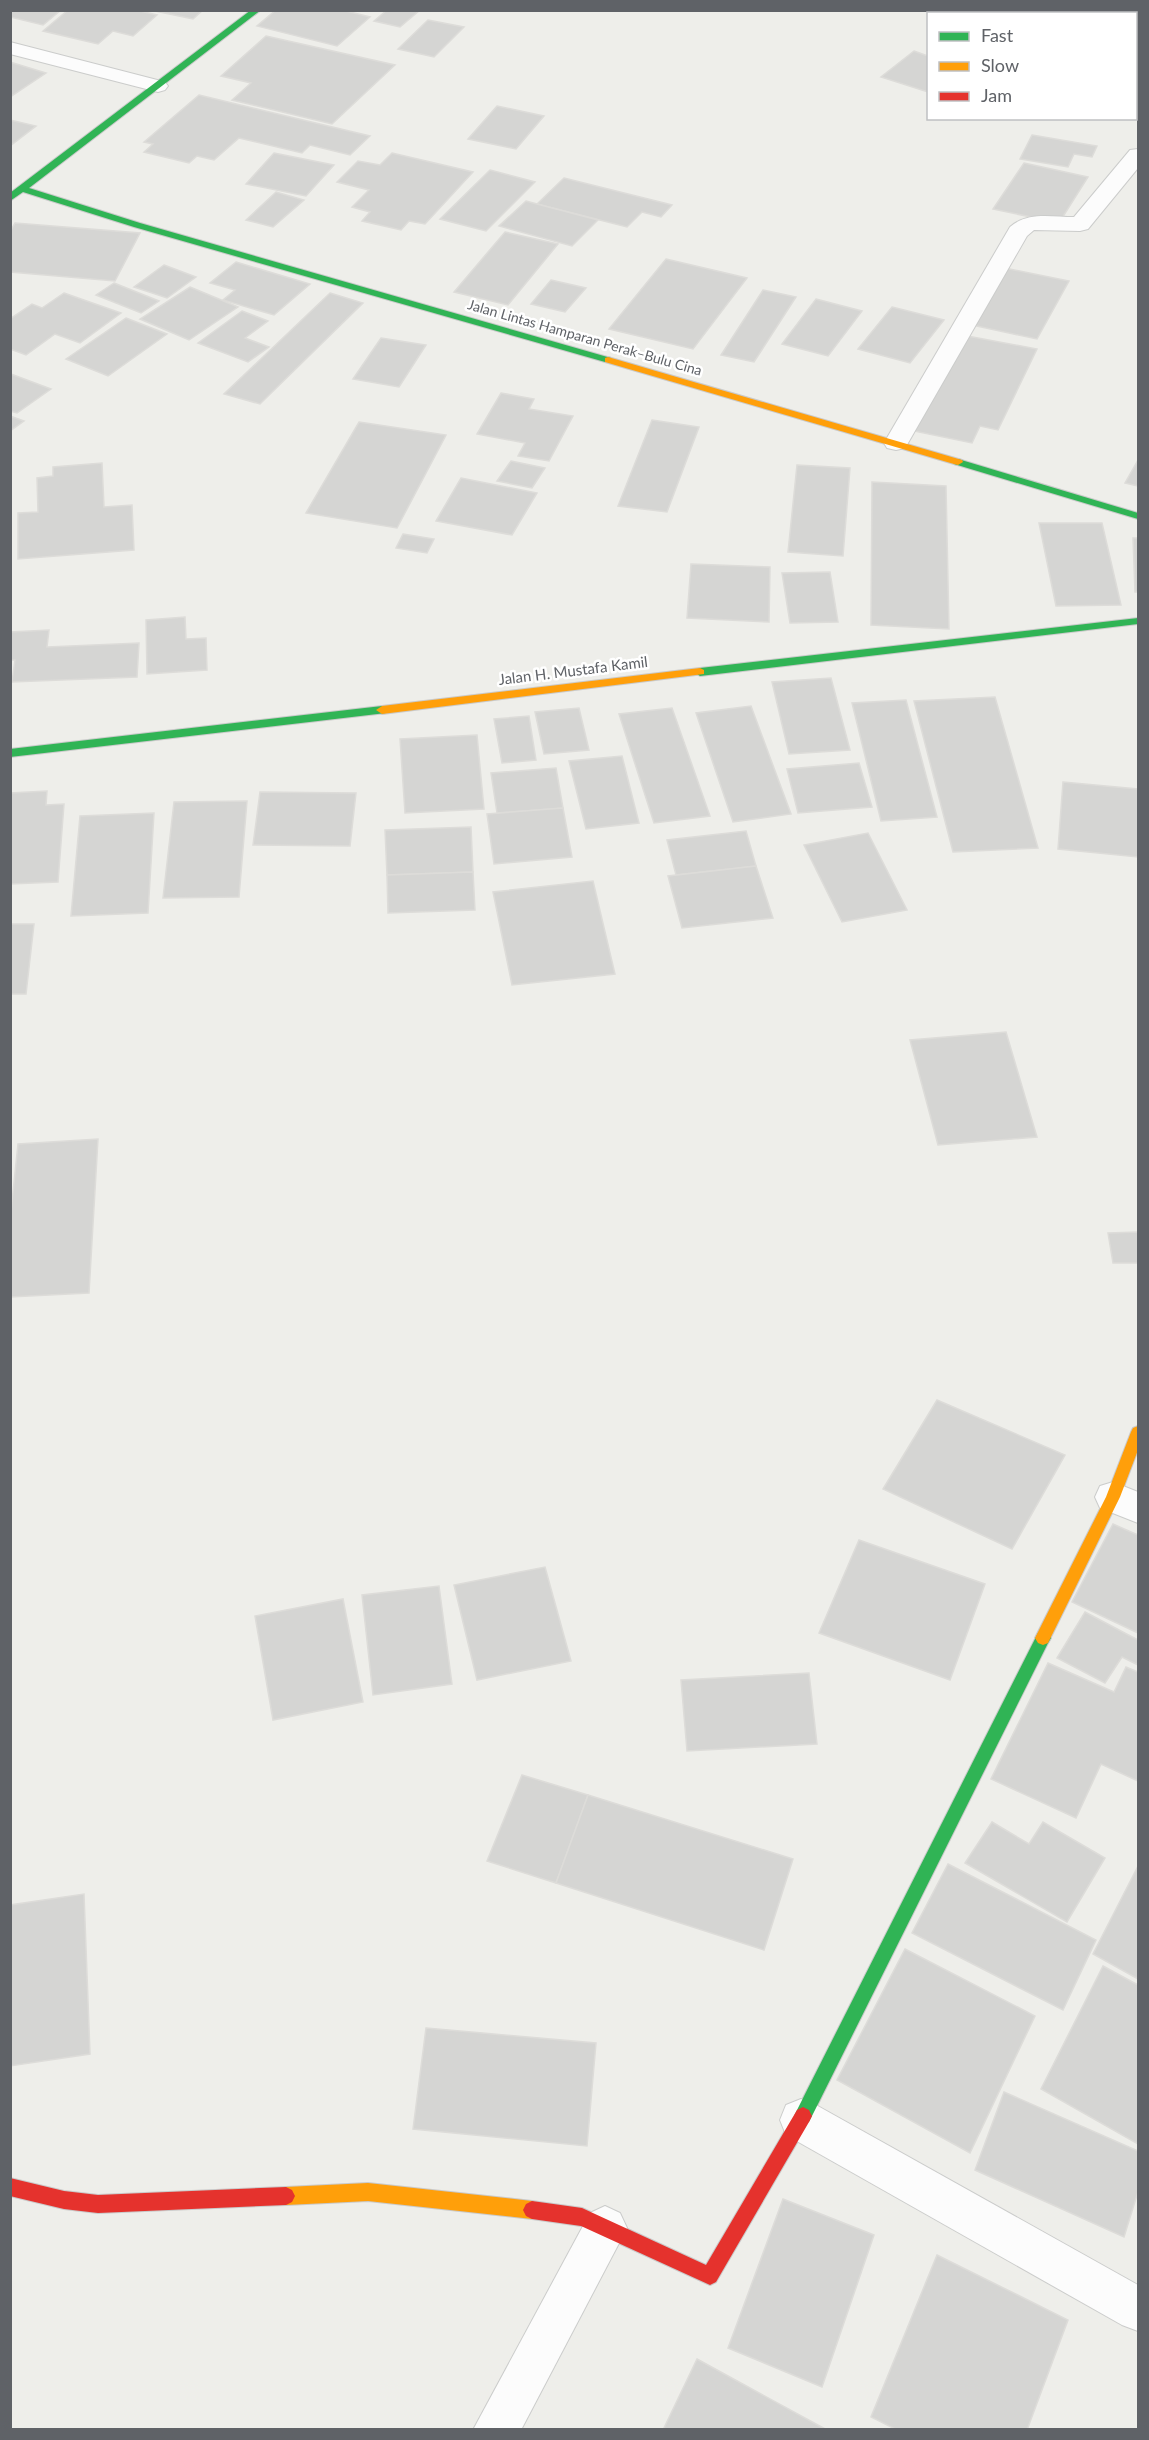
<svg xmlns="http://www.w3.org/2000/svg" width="1149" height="2440" font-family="Lato,sans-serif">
<rect width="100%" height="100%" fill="#eeeeea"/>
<!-- building -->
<g fill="#d5d5d3" stroke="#dddcd9" stroke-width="1.5">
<polygon points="10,10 61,10 43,25 10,17"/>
<polygon points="68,10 136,10 157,15 133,36 113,31 98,44 43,31"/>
<polygon points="150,10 203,10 193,19"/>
<polygon points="276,10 342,10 370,17 337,46 257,26"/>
<polygon points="387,10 420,10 400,27 374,21"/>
<polygon points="428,20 464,27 434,57 398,49"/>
<polygon points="266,36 395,65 332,124 232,100 251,83 221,76"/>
<polygon points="914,51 928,56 928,92 881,77"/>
<polygon points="10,62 46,73 10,97"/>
<rect x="1136" y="80" width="2" height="31"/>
<polygon points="199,95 370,136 350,155 310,145 302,153 239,138 214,160 197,156 189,163 144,152 153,144 144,142"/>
<polygon points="497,106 544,116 516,149 468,139"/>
<polygon points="10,120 36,126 10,146"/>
<polygon points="1032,135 1097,146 1092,157 1074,154 1068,167 1020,159"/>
<polygon points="274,153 334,165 306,196 246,184"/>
<polygon points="392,153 473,172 425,224 409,221 401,230 362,221 370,212 352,207 369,190 337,182 358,161 380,165"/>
<polygon points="1024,163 1088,177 1059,223 993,209"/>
<polygon points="490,170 535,182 486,231 440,219"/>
<polygon points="564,178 672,205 661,217 642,212 627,227 537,204"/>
<polygon points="276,192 304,200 273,227 246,220"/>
<polygon points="526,201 537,204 598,220 572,246 499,226"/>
<polygon points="15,223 140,233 115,281 10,272 10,232"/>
<polygon points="505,232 558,244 508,305 454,292"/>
<polygon points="666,259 747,278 693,349 609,329"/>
<polygon points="236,262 310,284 274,315 223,300 235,290 210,283"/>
<polygon points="164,265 196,277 167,298 134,287"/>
<polygon points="1005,268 1069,281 1037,339 972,325"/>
<polygon points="551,280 586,288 565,312 531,304"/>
<polygon points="114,283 159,301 141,313 96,295"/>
<polygon points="190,287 238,307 189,340 140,319"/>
<polygon points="763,290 796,297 754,362 721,355"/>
<polygon points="64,293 121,313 80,343 55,334 26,355 10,349 10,319 32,304 42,308"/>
<polygon points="330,293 363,303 260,404 224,394"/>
<polygon points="816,299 862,311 828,356 782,344"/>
<polygon points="892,307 944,320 910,363 858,349"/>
<polygon points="242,311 268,321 245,338 269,347 248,362 198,343"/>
<polygon points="126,318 167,334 108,376 66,359"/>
<polygon points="962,335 1037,349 998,430 980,426 972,443 914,431"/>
<polygon points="381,338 426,345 399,387 353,379"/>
<polygon points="10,374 11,374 51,389 17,413 10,411"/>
<polygon points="501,393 534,399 529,409 573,416 549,461 518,456 525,443 477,434"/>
<polygon points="10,416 24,421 10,431"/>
<polygon points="652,420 699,427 667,512 618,506"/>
<polygon points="359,422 446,435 397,528 306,513"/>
<polygon points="1138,460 1138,486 1125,483"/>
<polygon points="511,461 545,468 532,488 497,481"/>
<polygon points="102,463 104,507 132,505 134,550 18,559 18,513 38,512 37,478 53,476 53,467"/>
<polygon points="797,465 850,468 843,556 788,552"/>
<polygon points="461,478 537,493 512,535 436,521"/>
<polygon points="872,482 946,486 949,629 871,625"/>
<polygon points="1039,523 1102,523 1121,605 1056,606"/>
<polygon points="403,534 434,539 427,553 396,548"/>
<polygon points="1133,538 1138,538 1138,592 1135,592"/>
<polygon points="691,564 770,567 769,622 687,618"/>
<polygon points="830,572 838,622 790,623 782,573"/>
<polygon points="185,617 186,639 206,638 207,670 147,674 146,620"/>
<polygon points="49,630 47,647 139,643 137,677 12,682 15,660 10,660 10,632"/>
<polygon points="831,678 850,750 789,754 772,682"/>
<polygon points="995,697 1038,848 953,852 914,701"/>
<polygon points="906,700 937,817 881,821 852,703"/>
<polygon points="751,706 791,814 733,822 696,713"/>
<polygon points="579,708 589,750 544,754 535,712"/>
<polygon points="672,708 710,816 654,823 619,714"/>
<polygon points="529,716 536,760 502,763 494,719"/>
<polygon points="477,735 484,809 405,813 400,739"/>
<polygon points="622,756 639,823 586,829 569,761"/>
<polygon points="859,763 872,807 798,813 787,769"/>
<polygon points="556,768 563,808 497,813 491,773"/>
<polygon points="1063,782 1138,789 1138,857 1058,849"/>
<polygon points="47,791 46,805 64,804 58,882 10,884 10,793"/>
<polygon points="260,792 356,793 350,846 253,845"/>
<polygon points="247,801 239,897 163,898 174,802"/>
<polygon points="563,808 572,857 494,864 487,814"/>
<polygon points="154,813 148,913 71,916 80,816"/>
<polygon points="471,827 473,872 387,875 385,830"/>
<polygon points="746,831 756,866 676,875 667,840"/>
<polygon points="868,833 907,910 842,922 804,845"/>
<polygon points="756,866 773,918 682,928 668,876"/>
<polygon points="473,872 475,910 388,913 387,875"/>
<polygon points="593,881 615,974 512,985 493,892"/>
<polygon points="10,924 34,924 26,994 10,994"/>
<polygon points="1006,1032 1037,1137 938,1145 910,1040"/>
<polygon points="98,1139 89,1293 10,1297 10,1221 18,1144"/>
<polygon points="1138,1232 1138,1263 1113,1263 1108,1233"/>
<polygon points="937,1400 1065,1455 1012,1549 883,1489"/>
<polygon points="1113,1524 1138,1535 1138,1633 1072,1602"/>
<polygon points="859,1540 985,1584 950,1680 819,1633"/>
<polygon points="545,1567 571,1661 477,1680 454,1585"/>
<polygon points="439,1586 452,1684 373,1695 362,1595"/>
<polygon points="343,1599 363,1702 273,1720 255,1616"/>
<polygon points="1085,1612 1138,1640 1138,1665 1122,1657 1105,1683 1057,1658"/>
<polygon points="1048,1663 1114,1692 1126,1667 1138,1672 1138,1781 1101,1764 1076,1818 991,1779"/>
<polygon points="809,1673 817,1744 687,1751 681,1680"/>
<polygon points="522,1775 588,1795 556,1883 487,1861"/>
<polygon points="588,1795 793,1859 764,1950 556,1883"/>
<polygon points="992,1822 1029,1844 1043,1822 1105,1858 1067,1922 965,1863"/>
<polygon points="948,1864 1096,1940 1063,2010 912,1933"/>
<polygon points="1138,1866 1138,1979 1093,1954"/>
<polygon points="84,1894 90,2054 10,2066 10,1905"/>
<polygon points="905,1949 1035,2016 970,2153 837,2080"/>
<polygon points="1103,1966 1138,1985 1138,2144 1041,2089"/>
<polygon points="426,2028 596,2043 587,2146 413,2129"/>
<polygon points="1004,2092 1138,2151 1138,2192 1124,2237 975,2170"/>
<polygon points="783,2199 874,2235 822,2387 728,2348"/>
<polygon points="937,2255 1068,2320 1027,2430 897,2430 871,2417"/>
<polygon points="697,2359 827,2430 663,2430"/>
</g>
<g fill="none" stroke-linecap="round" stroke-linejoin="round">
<!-- lane casing -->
<g stroke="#cbcccb" stroke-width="2">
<polygon id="lane" points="10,42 165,82 168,86 165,90 158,92 10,54"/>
</g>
<!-- street casing -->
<g stroke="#cbcccb" stroke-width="2">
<g id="street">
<path d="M1138,149V168L1088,229L1080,231L1034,230L1027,236L908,443L905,448L896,450L887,448L884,443L1010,227C1028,211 1051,217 1074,217L1130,150Z"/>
<polygon points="1113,1482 1138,1492 1138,1523 1100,1508 1095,1497 1100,1486"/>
<polygon points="801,2099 816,2105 1138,2285 1138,2331 1122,2325 786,2135 780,2120 786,2105"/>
<polygon points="605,2206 620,2213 627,2228 521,2430 473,2430 590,2213"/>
</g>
</g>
<!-- fast casing -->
<g stroke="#cacaca" stroke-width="2">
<g id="fast">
<polygon points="251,10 261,10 29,188 140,223 611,358 611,362 605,362 134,227 23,192 10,201 10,193"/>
<polygon points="958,459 1138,513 1138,519 954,464 953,462"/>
<polygon points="1138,618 1138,624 700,676 694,672 700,668"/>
<polygon points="382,706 386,707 386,713 10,757 10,749"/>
<polygon points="1043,1631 1048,1633 1051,1638 1048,1643 809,2122 803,2125 797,2122 794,2116 797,2110 1038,1633"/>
</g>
</g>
<!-- slow casing -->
<g stroke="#cacaca" stroke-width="2">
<g id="slow">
<polygon points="608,357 962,460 963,462 958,465 954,464 605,362 605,358"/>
<polygon points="700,668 704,670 704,674 382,714 376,710 382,706"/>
<polygon points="1138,1426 1138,1450 1120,1497 1048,1643 1043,1645 1038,1643 1035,1638 1106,1497 1131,1432 1133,1428"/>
<polygon points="368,2183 532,2201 538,2204 541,2210 538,2216 532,2219 368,2201 286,2205 280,2202 277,2196 280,2190 286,2187"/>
</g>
</g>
<!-- jam casing -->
<g stroke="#cacaca" stroke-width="2">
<g id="jam">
<polygon points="803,2107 809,2110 812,2116 809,2122 716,2282 710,2285 581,2226 532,2219 526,2216 523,2210 526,2204 532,2201 582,2208 706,2265 797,2110"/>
<polygon points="10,2178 64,2191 98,2195 286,2187 292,2190 295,2196 292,2202 286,2205 98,2213 64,2209 10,2196"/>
</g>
</g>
<!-- lane -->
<use href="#lane" fill="#fcfcfc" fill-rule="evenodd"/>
<!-- street -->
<use href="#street" fill="#fcfcfc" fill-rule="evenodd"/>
<!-- fast -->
<use href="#fast" fill="#30b455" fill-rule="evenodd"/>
<!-- slow -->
<use href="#slow" fill="#ff9f0a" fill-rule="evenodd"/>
<!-- jam -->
<use href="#jam" fill="#e5322d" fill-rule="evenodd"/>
</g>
<g text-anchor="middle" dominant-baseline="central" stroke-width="5" stroke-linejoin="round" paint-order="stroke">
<!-- far-street labels -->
<g font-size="14" fill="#5f6267" stroke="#fff">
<text transform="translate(585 337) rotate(16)">Jalan Lintas Hamparan Perak–Bulu Cina</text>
</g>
<!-- street labels -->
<g font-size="15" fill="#5f6267" stroke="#fff">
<text transform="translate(573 670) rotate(-7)">Jalan H. Mustafa Kamil</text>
</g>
</g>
<!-- border -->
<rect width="1149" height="2440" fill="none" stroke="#5f6267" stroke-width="24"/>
<!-- legend -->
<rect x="927" y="12" width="210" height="108" fill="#ffffff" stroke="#bfc0c2" stroke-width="1.5"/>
<rect x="939" y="32" width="30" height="9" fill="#30b455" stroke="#bfc0c2" stroke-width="1.5"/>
<text x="981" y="42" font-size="18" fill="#5f6267">Fast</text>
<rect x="939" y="62" width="30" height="9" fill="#ff9f0a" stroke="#bfc0c2" stroke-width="1.5"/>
<text x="981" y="72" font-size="18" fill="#5f6267">Slow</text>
<rect x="939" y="92" width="30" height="9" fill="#e5322d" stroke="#bfc0c2" stroke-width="1.5"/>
<text x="981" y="102" font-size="18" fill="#5f6267">Jam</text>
</svg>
